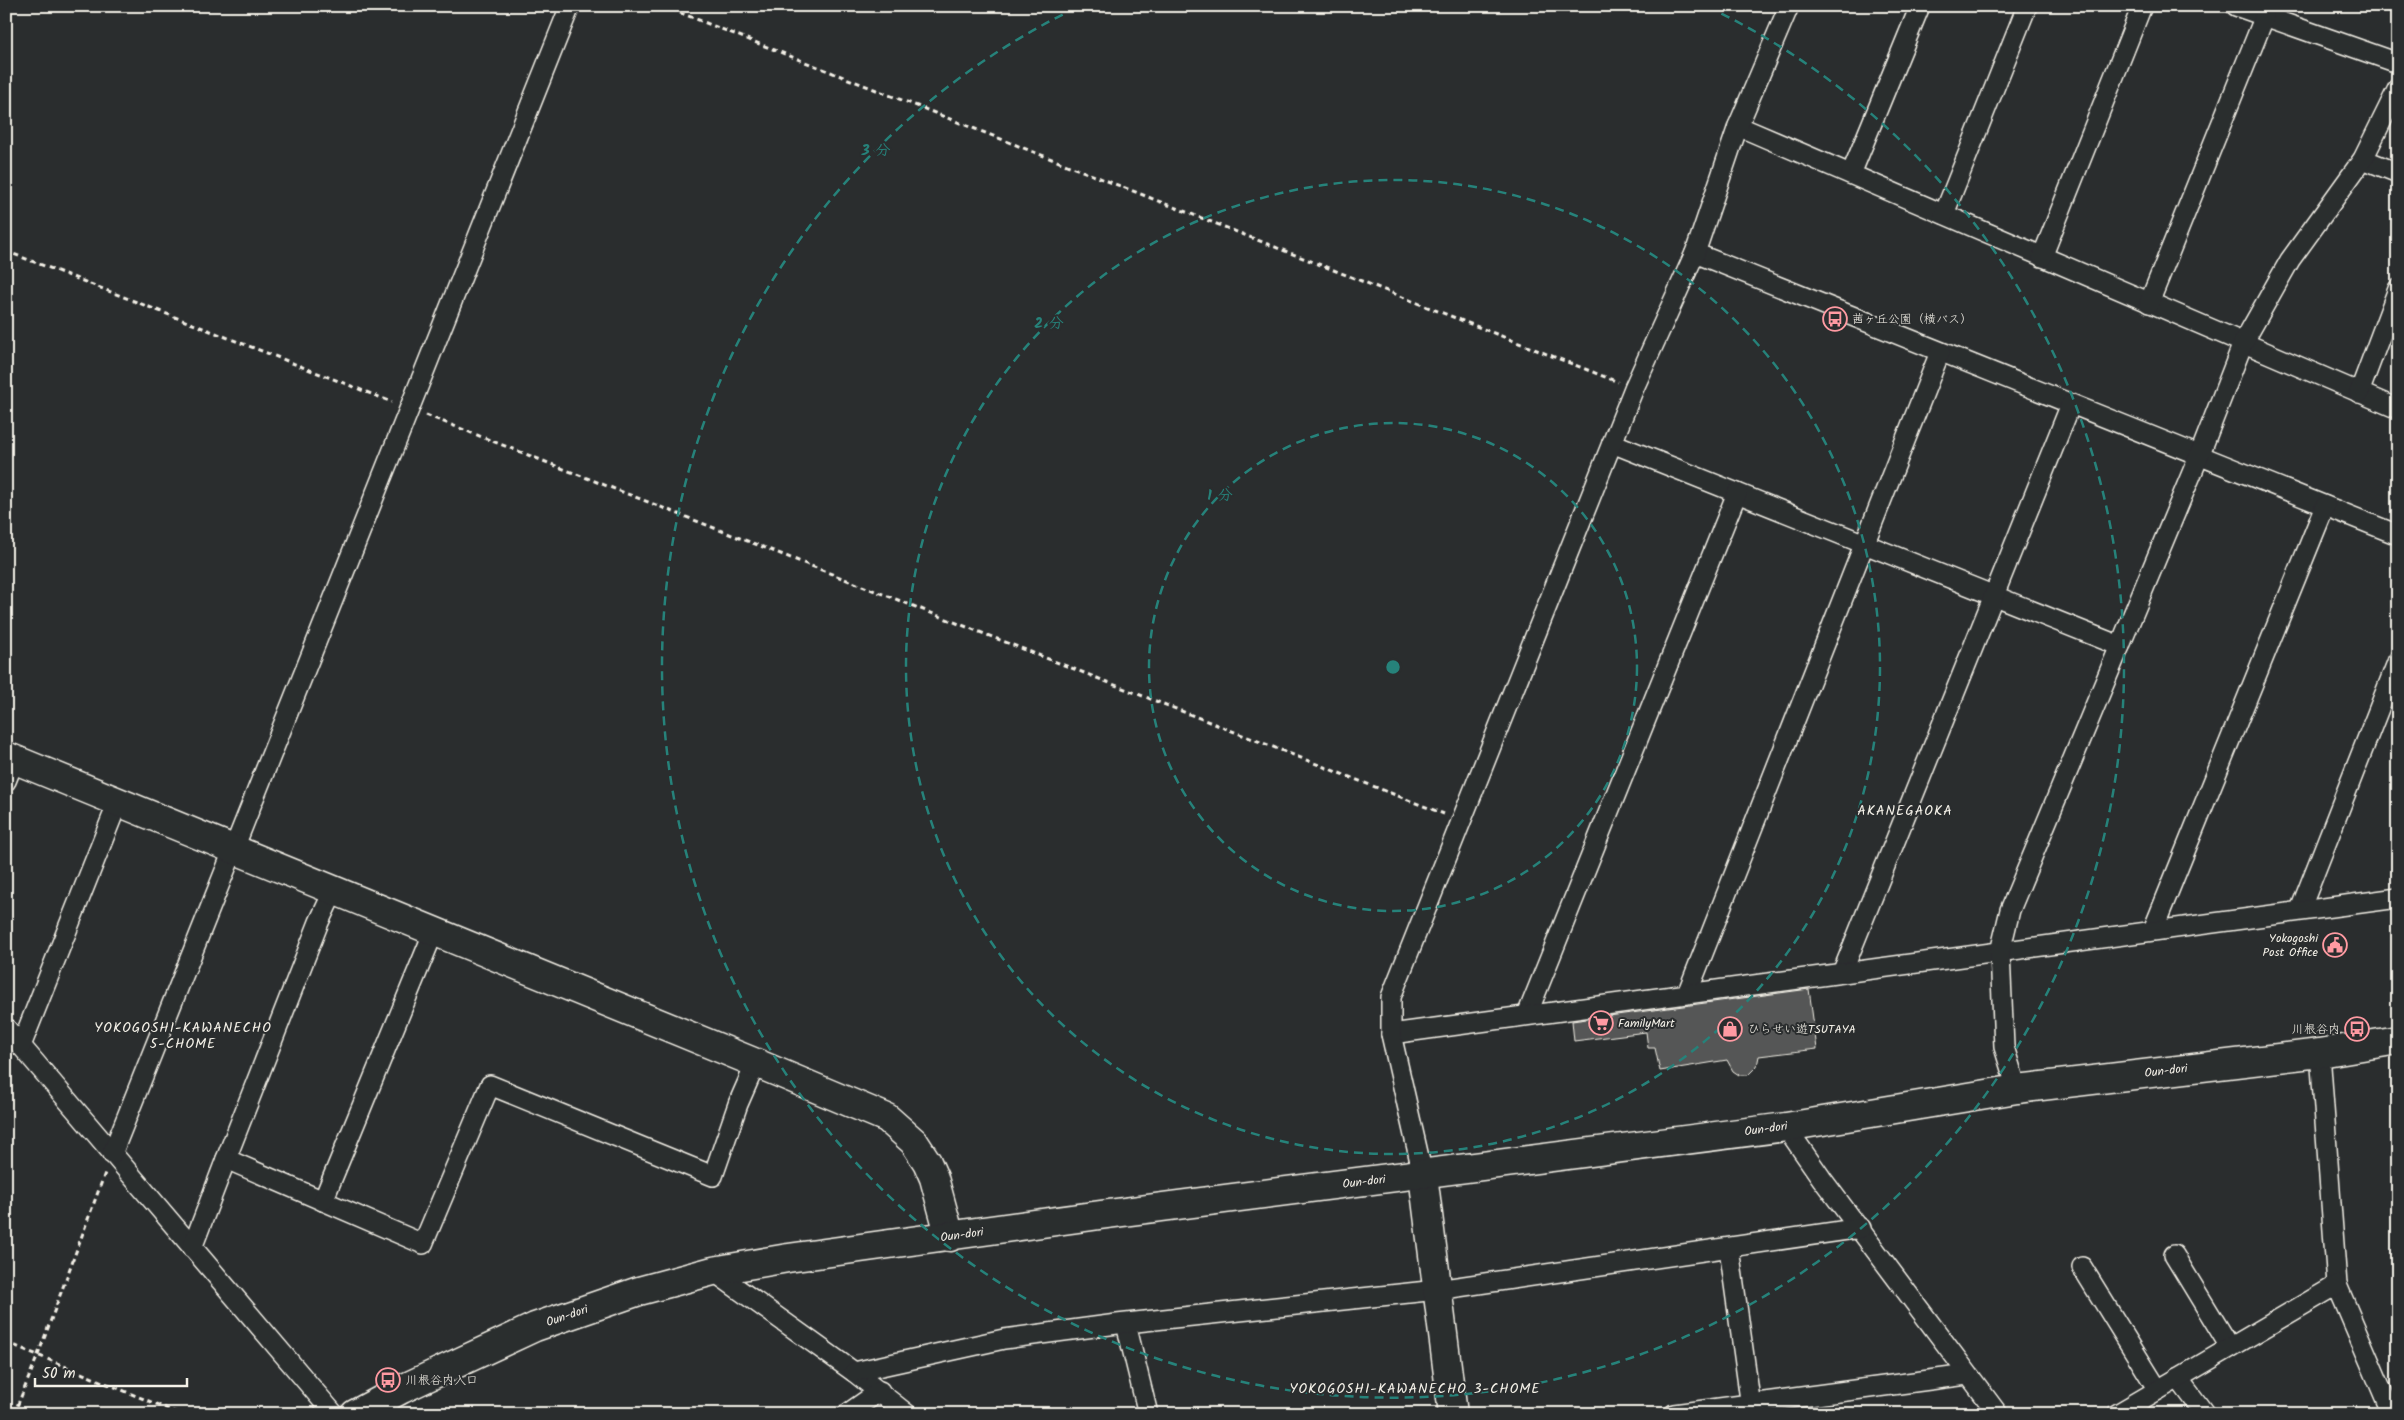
<svg xmlns="http://www.w3.org/2000/svg" width="2404" height="1420" font-family="Kalam,'Klee One',sans-serif">
<rect width="100%" height="100%" fill="#2a2d2e"/>
<filter id="ink" filterUnits="userSpaceOnUse"><feTurbulence type="fractalNoise" baseFrequency=".02" numOctaves="2"/><feDisplacementMap in="SourceGraphic" scale="10" xChannelSelector="R" yChannelSelector="G"/><feConvolveMatrix kernelMatrix="1 2 1 2 8 2 1 2 1" color-interpolation-filters="sRGB"/></filter>
<g filter="url(#ink)">
<!-- building -->
<polygon fill="#555756" stroke="#f4f1e8" points="1809,989 1817,1049 1759,1056 1757,1066 1748,1075 1739,1075 1733,1071 1727,1060 1660,1071 1655,1048 1648,1048 1646,1032 1574,1041 1572,1021"/>
<g fill="none" stroke-linecap="round" stroke-linejoin="round">
<!-- street casing -->
<g stroke="#f4f1e8" stroke-width="22">
<g id="street">
<polyline points="2236,6 2398,63"/>
<polyline points="1738,126 2398,409"/>
<polyline points="2363,159 2398,173"/>
<polyline points="1851,174 1920,6"/>
<polyline points="1944,214 2027,6"/>
<polyline points="1695,253 2398,535"/>
<polyline points="2042,257 2142,6"/>
<polyline points="2149,303 2264,18"/>
<polyline points="2359,393 2398,289"/>
<polyline points="1612,443 2120,646"/>
<polyline points="6,781 15,759"/>
<polyline points="334,890 319,922 226,1159 423,1244 490,1085 713,1176 738,1104 756,1063"/>
<polyline points="2300,910 2398,660"/>
<polyline points="2153,930 2325,506"/>
<polyline points="1842,973 2071,404"/>
<polyline points="1687,994 1940,352"/>
<polyline points="1527,1015 1737,493"/>
<polyline points="6,1028 334,1414"/>
<polyline points="1391,1034 2398,898"/>
<polyline points="21,1046 118,802"/>
<polyline points="2320,1053 2337,1285 2392,1414"/>
<polyline points="2017,1089 2004,1047 2000,952 2010,910 2199,456 2243,343 2290,260 2363,159 2398,88"/>
<polyline points="1786,1127 1822,1179 1998,1414"/>
<polyline points="112,1154 570,6"/>
<polyline points="1423,1175 1391,1034 1391,997 1634,388 1695,253 1738,126 1789,6"/>
<polyline points="323,1201 434,931"/>
<polyline points="192,1248 226,1159"/>
<polyline points="1729,1248 1752,1414"/>
<polyline points="2174,1255 2230,1347"/>
<polyline points="2082,1267 2158,1390"/>
<polyline points="713,1271 854,1372 907,1414"/>
<polyline points="1126,1324 1148,1414"/>
<polyline points="854,1372 1004,1339 1117,1324 1437,1290 1861,1228"/>
<polyline points="2178,1378 2205,1414"/>
<polyline points="847,1414 880,1391"/>
<polyline points="1674,1414 1967,1375"/>
<polyline points="2117,1414 2337,1285"/>
</g>
</g>
<!-- secondary casing -->
<g stroke="#f4f1e8" stroke-width="31">
<g id="secondary">
<polyline points="6,756 756,1063 887,1118 914,1142 927,1162 934,1178 950,1237"/>
<polyline points="1423,1175 1453,1414"/>
<polyline points="355,1414 402,1389 535,1327 639,1291 713,1271 788,1258 1100,1215 1786,1127 2017,1089 2320,1053 2398,1040"/>
</g>
</g>
<!-- path -->
<g stroke="#f4f1e8" stroke-width="3" stroke-dasharray="5 4" stroke-linecap="butt">
<polyline points="663,6 1618,382"/>
<polyline points="6,251 392,402"/>
<polyline points="426,415 1444,814"/>
<polyline points="6,1342 180,1414"/>
<polyline points="14,1414 38,1355 105,1173"/>
</g>
<!-- street -->
<use href="#street" stroke="#2a2d2e" stroke-width="19"/>
<!-- secondary -->
<use href="#secondary" stroke="#2a2d2e" stroke-width="28"/>
</g>
</g>
<!-- distance rings -->
<g fill="none" stroke="#26827a" stroke-width="2.5" stroke-dasharray="9 6">
<circle cx="1393" cy="667" r="244"/>
<circle cx="1393" cy="667" r="487"/>
<path d="M1708 7A731 731 0 1 1 1078 7"/>
</g>
<!-- icons -->
<defs>
<g id="bus-ring" transform="scale(1.25)"><circle r="9.5" fill="#2a2d2e" stroke="#ff9aa2" stroke-width="1.5"/><path d="M-5-6H5V4H4V6H2V4H-2V6H-4V4H-5ZM-3.5-4V0h7V-4ZM-3.5 1.2v1.5H-2V1.2ZM2 1.2v1.5H3.5V1.2Z" fill="#ff9aa2"/></g>
<g id="civic-ring" transform="scale(1.25)"><circle r="9.5" fill="#2a2d2e" stroke="#ff9aa2" stroke-width="1.5"/><path d="M-.6-6.5H3V-4.5H.6V-3L4-1V1h2V6H-6V1h2V-1L-.6-3ZM-1.2 2.5V6h2.4V2.5Z" fill="#ff9aa2"/></g>
<g id="supermarket-ring" transform="scale(1.25)"><circle r="9.5" fill="#2a2d2e" stroke="#ff9aa2" stroke-width="1.5"/><path d="M-6-5.5h2.5l.6 2H6L4.5 2H-2.5L-4.4-4H-6ZM-1.5 3.2a1.3 1.3 0 1 0 .1 0ZM3 3.2a1.3 1.3 0 1 0 .1 0Z" fill="#ff9aa2"/></g>
<g id="shop-ring" transform="scale(1.25)"><circle r="9.5" fill="#2a2d2e" stroke="#ff9aa2" stroke-width="1.5"/><path d="M-5-2.5h2.3a2.7 3.5 0 0 1 5.4 0H5L5.5 6h-11ZM-1.5-2.5h3a1.5 2.3 0 0 0-3 0Z" fill="#ff9aa2"/></g>
</defs>
<g fill-rule="evenodd">
<use href="#bus-ring" x="1835" y="319"/>
<use href="#civic-ring" x="2335" y="945"/>
<use href="#supermarket-ring" x="1601" y="1023"/>
<use href="#shop-ring" x="1730" y="1029"/>
<use href="#bus-ring" x="2357" y="1029"/>
<use href="#bus-ring" x="388" y="1380"/>
</g>
<g text-anchor="middle" dominant-baseline="central" stroke-width="4" stroke-linejoin="round" paint-order="stroke">
<!-- poi labels -->
<g font-size="12" fill="#f4f1e8" stroke="#2a2d2e" text-anchor="start">
<text x="1852" y="319">茜ヶ丘公園（横バス）</text>
<text x="2318" y="938" text-anchor="end">Yokogoshi<tspan x="2318" dy="14">Post Office</tspan></text>
<text x="1618" y="1023">FamilyMart</text>
<text x="1748" y="1029">ひらせい遊TSUTAYA</text>
<text x="2340" y="1029" text-anchor="end">川根谷内</text>
<text x="406" y="1380">川根谷内入口</text>
</g>
<!-- street labels -->
<g font-size="12" fill="#f4f1e8" stroke="#2a2d2e">
<text transform="translate(2166 1071) rotate(-7)">Oun-dori</text>
<text transform="translate(1766 1129) rotate(-8)">Oun-dori</text>
<text transform="translate(1364 1182) rotate(-7)">Oun-dori</text>
<text transform="translate(962 1235) rotate(-8)">Oun-dori</text>
<text transform="translate(567 1316) rotate(-19)">Oun-dori</text>
</g>
<!-- neighbourhood labels -->
<g font-size="14" letter-spacing="1" fill="#f4f1e8" stroke="#2a2d2e">
<text x="1905" y="811">AKANEGAOKA</text>
<text x="183" y="1028">YOKOGOSHI-KAWANECHO<tspan x="183" dy="16">5-CHOME</tspan></text>
<text x="1415" y="1389">YOKOGOSHI-KAWANECHO 3-CHOME</text>
</g>
</g>
<circle cx="1393" cy="667" r="8" fill="#26827a" stroke="#2a2d2e" stroke-width="2.5"/>
<g font-size="15" text-anchor="middle" font-weight="bold" fill="#26827a" stroke="#2a2d2e" stroke-width="4" stroke-linejoin="round" paint-order="stroke">
<text x="876" y="155">3 分</text>
<text x="1049" y="328">2 分</text>
<text x="1220" y="500">1 分</text>
</g>
<!-- margin -->
<rect width="2404" height="1420" fill="none" stroke="#2a2d2e" stroke-width="25"/>
<rect x="12" y="12" width="2379" height="1395" fill="none" stroke="#f4f1e8" stroke-width="2" filter="url(#ink)"/>
<!-- scale -->
<path d="M35 1378v8h152v-8" fill="none" stroke="#f4f1e8" stroke-width="2.5"/>
<text x="42" y="1378" font-size="15" fill="#f4f1e8" stroke="#2a2d2e" stroke-width="4" paint-order="stroke">50 m</text>
</svg>
